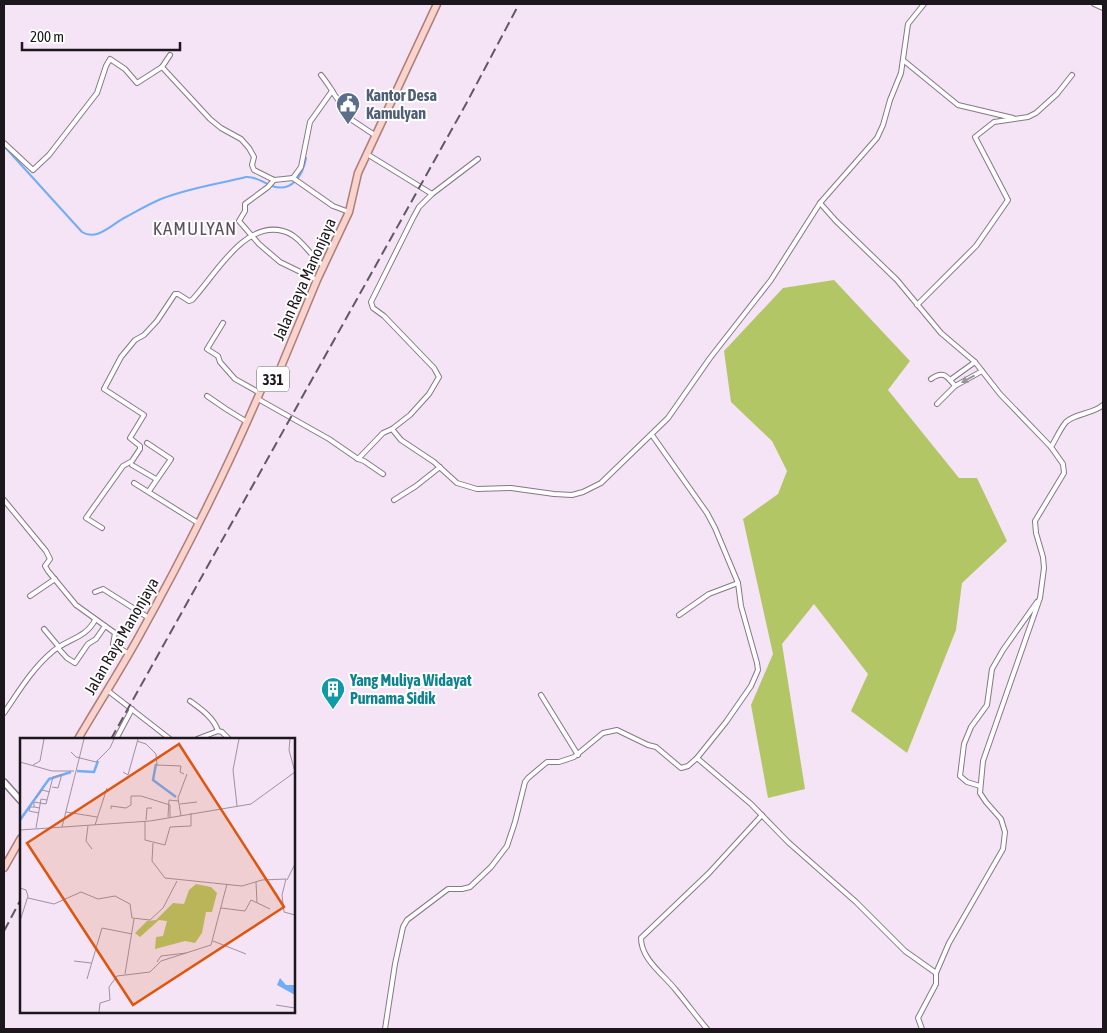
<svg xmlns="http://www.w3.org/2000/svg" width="1107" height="1033" font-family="'Asap Condensed',sans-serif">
<rect width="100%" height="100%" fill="#f4e4f6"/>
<!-- forest -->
<polygon fill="#b3c666" points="834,280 910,361 888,390 959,478 977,478 1007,541 962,583 956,630 907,753 851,711 868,674 814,604 782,644 805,789 768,798 751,705 773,654 743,519 778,494 787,471 772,441 731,402 724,351 783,288"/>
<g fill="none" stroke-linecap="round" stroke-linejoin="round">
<!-- stream -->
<path stroke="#70adf6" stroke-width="2" d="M4,146L82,232C97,242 113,223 126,217C137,211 149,204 161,199C188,188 218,184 246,177C257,176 263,183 272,186C292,193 303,175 306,158"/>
<!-- minor casing -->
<g stroke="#867887" stroke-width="6">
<g id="minor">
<polyline points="1094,4 1103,8"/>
<polyline points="170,55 162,67 210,119 221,128 241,139 249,148 254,157 252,165 254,170 274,180 293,178 333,206 349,212"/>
<polyline points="903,60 958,105 1013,118"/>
<path d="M321,75C326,81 329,86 333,92C338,102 346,107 349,118L376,136"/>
<polyline points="4,143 33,170 49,155 97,93 106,66 110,59 125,69 137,83 162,67"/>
<polyline points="293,178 301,167 310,122 332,91"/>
<polyline points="274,180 268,187 245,204 245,211 239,221 259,244 280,262 317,280"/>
<polyline points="432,194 478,159"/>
<polyline points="820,203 836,221 897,280 941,333 975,362 1000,394 1051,447 1063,464 1064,473 1061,478 1035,521 1036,533 1043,557 1044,568 1040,598 983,761 980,793 986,802 1001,819 1005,832 1003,849 949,943 936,973 936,984 918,1018 922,1029"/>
<polyline points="917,305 976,246 1008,200 975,137 994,122 1028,117 1036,113 1057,94 1072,75"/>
<polyline points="223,323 207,349 218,356 220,362 235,379 260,393"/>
<path d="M931,379C943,370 947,376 955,386"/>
<polyline points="950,380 975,362"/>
<polyline points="207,396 226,409 247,422"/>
<polyline points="258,399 329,439 358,459 383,433 392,429 410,415 429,394 439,377 434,368 384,316 373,308 371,302 413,218 419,207 432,194 367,154"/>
<polyline points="937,404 955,386 982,371"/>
<polyline points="392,429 401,440 434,462 457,483 477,489 511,488 554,494 572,495 583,492 601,483 668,418 710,358 771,280 820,203 877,138 883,125 890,100 901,73 908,24 924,4"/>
<polyline points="147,443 171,459 149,491"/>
<path d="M1051,447C1056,439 1060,429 1066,422C1076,413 1093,414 1103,405"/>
<polyline points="358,459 364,461 383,474"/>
<polyline points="132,465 156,479"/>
<polyline points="134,483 198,523"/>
<polyline points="4,500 46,551 50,559 45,566 48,571 76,605 115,633 113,644 129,654"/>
<polyline points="394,500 416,486 440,467"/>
<path d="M102,528L86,518L123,466L132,461L140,449V446L130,438L144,415L104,389L121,357L135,340L144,335L157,321L175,294H178L189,301L192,300C214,277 244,220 283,231C300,235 310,256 324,266"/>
<polyline points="95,592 103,589 149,618"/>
<polyline points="30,596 55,579"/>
<polyline points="679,615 709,594 738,583"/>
<polyline points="44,629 59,647"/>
<polyline points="58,648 67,658 75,663 88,644 96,639 105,626"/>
<polyline points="107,690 170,739"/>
<polyline points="541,695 578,755"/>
<path d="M190,701C201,709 214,718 218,731"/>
<path d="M4,713C19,691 32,669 52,652C67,639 86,638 95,620"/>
<polyline points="116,739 132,709"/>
<polyline points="197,739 218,731 222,732 229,739"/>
<polyline points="697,758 751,804 788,842 856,902 905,951 936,973"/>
<polyline points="980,786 967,782 960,776 964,744 971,727 987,705 992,669 1003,650 1037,602"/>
<polyline points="385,1029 395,964 403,927 407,920 448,889 462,889 470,887 491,867 507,846 515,822 525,782 528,778 547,762 559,762 574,757 603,733 617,730 648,745 656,747 681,768 688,766 697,758 726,722 751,686 758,670 757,663 741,606 738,583 715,528 707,513 652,435"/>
<path d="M707,1029C696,1016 686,1002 675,989C663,974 641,959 641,938L709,873L762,815"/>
</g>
</g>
<!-- tertiary casing -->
<g stroke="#867887" stroke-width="8">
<polyline id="tertiary" points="4,782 21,801"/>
</g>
<!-- primary casing -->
<g stroke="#aa7e79" stroke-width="9">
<g id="primary">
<path d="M78,739C98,705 119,672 138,638C183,557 225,474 261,390C266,382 275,381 278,374L317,280L349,212L358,173L437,4"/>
<polyline points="4,868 21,838"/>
</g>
</g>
<!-- minor -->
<use href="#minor" stroke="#fff" stroke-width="4"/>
<!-- tertiary -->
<use href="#tertiary" stroke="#fff" stroke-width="5"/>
<!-- primary -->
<use href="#primary" stroke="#fad3cc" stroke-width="6"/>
<!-- rail -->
<g stroke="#605862" stroke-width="2" stroke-dasharray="10 5" stroke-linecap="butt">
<polyline points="111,739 466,104 519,4"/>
<polyline points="4,931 21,899"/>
</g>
</g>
<!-- one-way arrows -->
<defs><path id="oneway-solid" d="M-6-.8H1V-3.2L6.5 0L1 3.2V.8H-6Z" transform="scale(1.25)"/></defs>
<use fill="#999799" href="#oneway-solid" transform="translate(968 379) rotate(151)"/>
<!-- icons -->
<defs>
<g id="civic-pin" transform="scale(1.25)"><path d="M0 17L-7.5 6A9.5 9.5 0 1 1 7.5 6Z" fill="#5c6f8a" stroke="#fff"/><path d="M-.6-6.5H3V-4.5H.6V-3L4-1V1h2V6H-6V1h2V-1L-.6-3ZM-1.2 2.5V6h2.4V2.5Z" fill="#fff"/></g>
<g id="building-pin" transform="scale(1.25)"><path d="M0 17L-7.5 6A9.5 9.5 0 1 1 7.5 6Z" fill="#0f9aa8" stroke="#fff"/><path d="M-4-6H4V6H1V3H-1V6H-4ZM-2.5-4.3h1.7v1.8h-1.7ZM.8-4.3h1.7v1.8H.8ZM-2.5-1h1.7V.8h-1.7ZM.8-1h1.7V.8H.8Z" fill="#fff"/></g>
</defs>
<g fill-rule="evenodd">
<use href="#civic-pin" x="348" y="104"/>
<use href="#building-pin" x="333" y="689"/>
</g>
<g text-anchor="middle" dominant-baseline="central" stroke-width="4" stroke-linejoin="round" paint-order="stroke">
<!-- shield labels -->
<rect fill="#fff" stroke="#605d61" stroke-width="1" x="257" y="366.5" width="32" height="25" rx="4"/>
<g font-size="15" font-weight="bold" fill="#1c171d">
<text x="273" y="379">331</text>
</g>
<!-- service labels -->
<g font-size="16" font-weight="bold" fill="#4e5e75" stroke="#fff" text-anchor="start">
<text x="366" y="95">Kantor Desa<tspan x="366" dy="18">Kamulyan</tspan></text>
</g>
<!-- street labels -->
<g font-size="16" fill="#1c171d" stroke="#fff">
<text transform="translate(304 279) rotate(-66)">Jalan Raya Manonjaya</text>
<text transform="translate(121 636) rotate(-60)">Jalan Raya Manonjaya</text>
</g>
<!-- culture labels -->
<g font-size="16" font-weight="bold" fill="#0d838f" stroke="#fff" text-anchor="start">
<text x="350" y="680">Yang Muliya Widayat<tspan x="350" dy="18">Purnama Sidik</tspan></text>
</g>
<!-- quarter labels -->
<g font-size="19" letter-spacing="1" fill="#5e515f" stroke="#fff">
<text x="195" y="228">KAMULYAN</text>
</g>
</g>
<!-- overview -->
<g transform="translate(20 738)">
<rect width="275" height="275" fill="#f4e4f6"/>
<path d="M176,146L191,149L197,155L192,174H186L182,195L175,205L165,203L135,211L136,199L143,198L147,183L139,182L120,199L115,195L127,183L136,182L153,165L164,166L169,152Z" fill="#b3c666"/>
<path d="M260,240L266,247H275V257L257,247Z" fill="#70adf6"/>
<path fill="none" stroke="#70adf6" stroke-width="2.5" d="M136,26L133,42L156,59M57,33L74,34L78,23M0,82L29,41L51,34"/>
<path fill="none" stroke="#9e929f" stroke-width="1" d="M270,1L269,12L275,34M117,3L126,6L136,16L137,27L161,28L160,34L164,36M51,14L56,19L76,24L90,10L94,1M0,24L32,33H54M13,27L20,23L24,1M103,34L108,37L118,1M32,49L38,50L42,36M16,60L22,52L30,54M160,66L177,64M217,68L213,32L219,1M14,69H10L9,73L19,75M20,70L14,69V64L26,66L27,62M91,71V68L106,70L111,67V58H121L150,67V79M46,74L77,79M161,78L158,60L167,36M148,79L149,62L158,63M126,82L127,70H132M125,83V102L145,107L150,89L171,88V75M75,87L87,50M68,88L66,103L72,111M42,89L64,1M16,90L21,61L27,62L33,39L41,37M0,92L130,83L231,66L275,34M133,105L132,123L145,140L222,148L242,142L266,141L262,157L264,174L275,177M267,142L275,126M236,144L237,165M0,150L6,152L8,158L0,183M8,160L34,166L61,154L78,161L95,158L110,166L112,180L130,182L143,170L157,143M201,170L225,173L231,162L250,171M193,203L226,216M54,223L71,225M137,224L141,218L166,215M105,236L114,181M67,241L82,190L112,196M256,267L275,270M79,274L80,265L90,262L89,249L97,238L130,234L141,223L191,207L207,146"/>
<path fill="#de560d" fill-opacity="0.15" stroke="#de560d" stroke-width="2.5" d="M159,6L264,169L113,267L7,105Z"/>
<rect width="275" height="275" fill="none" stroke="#1c171d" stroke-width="2.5"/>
</g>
<!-- border -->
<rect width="1107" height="1033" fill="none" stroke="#1c171d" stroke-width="10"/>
<!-- scale -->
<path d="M22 42v8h158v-8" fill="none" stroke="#1c171d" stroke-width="2.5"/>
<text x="30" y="42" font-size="15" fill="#1c171d" stroke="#ffffff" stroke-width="4" paint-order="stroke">200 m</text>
</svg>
